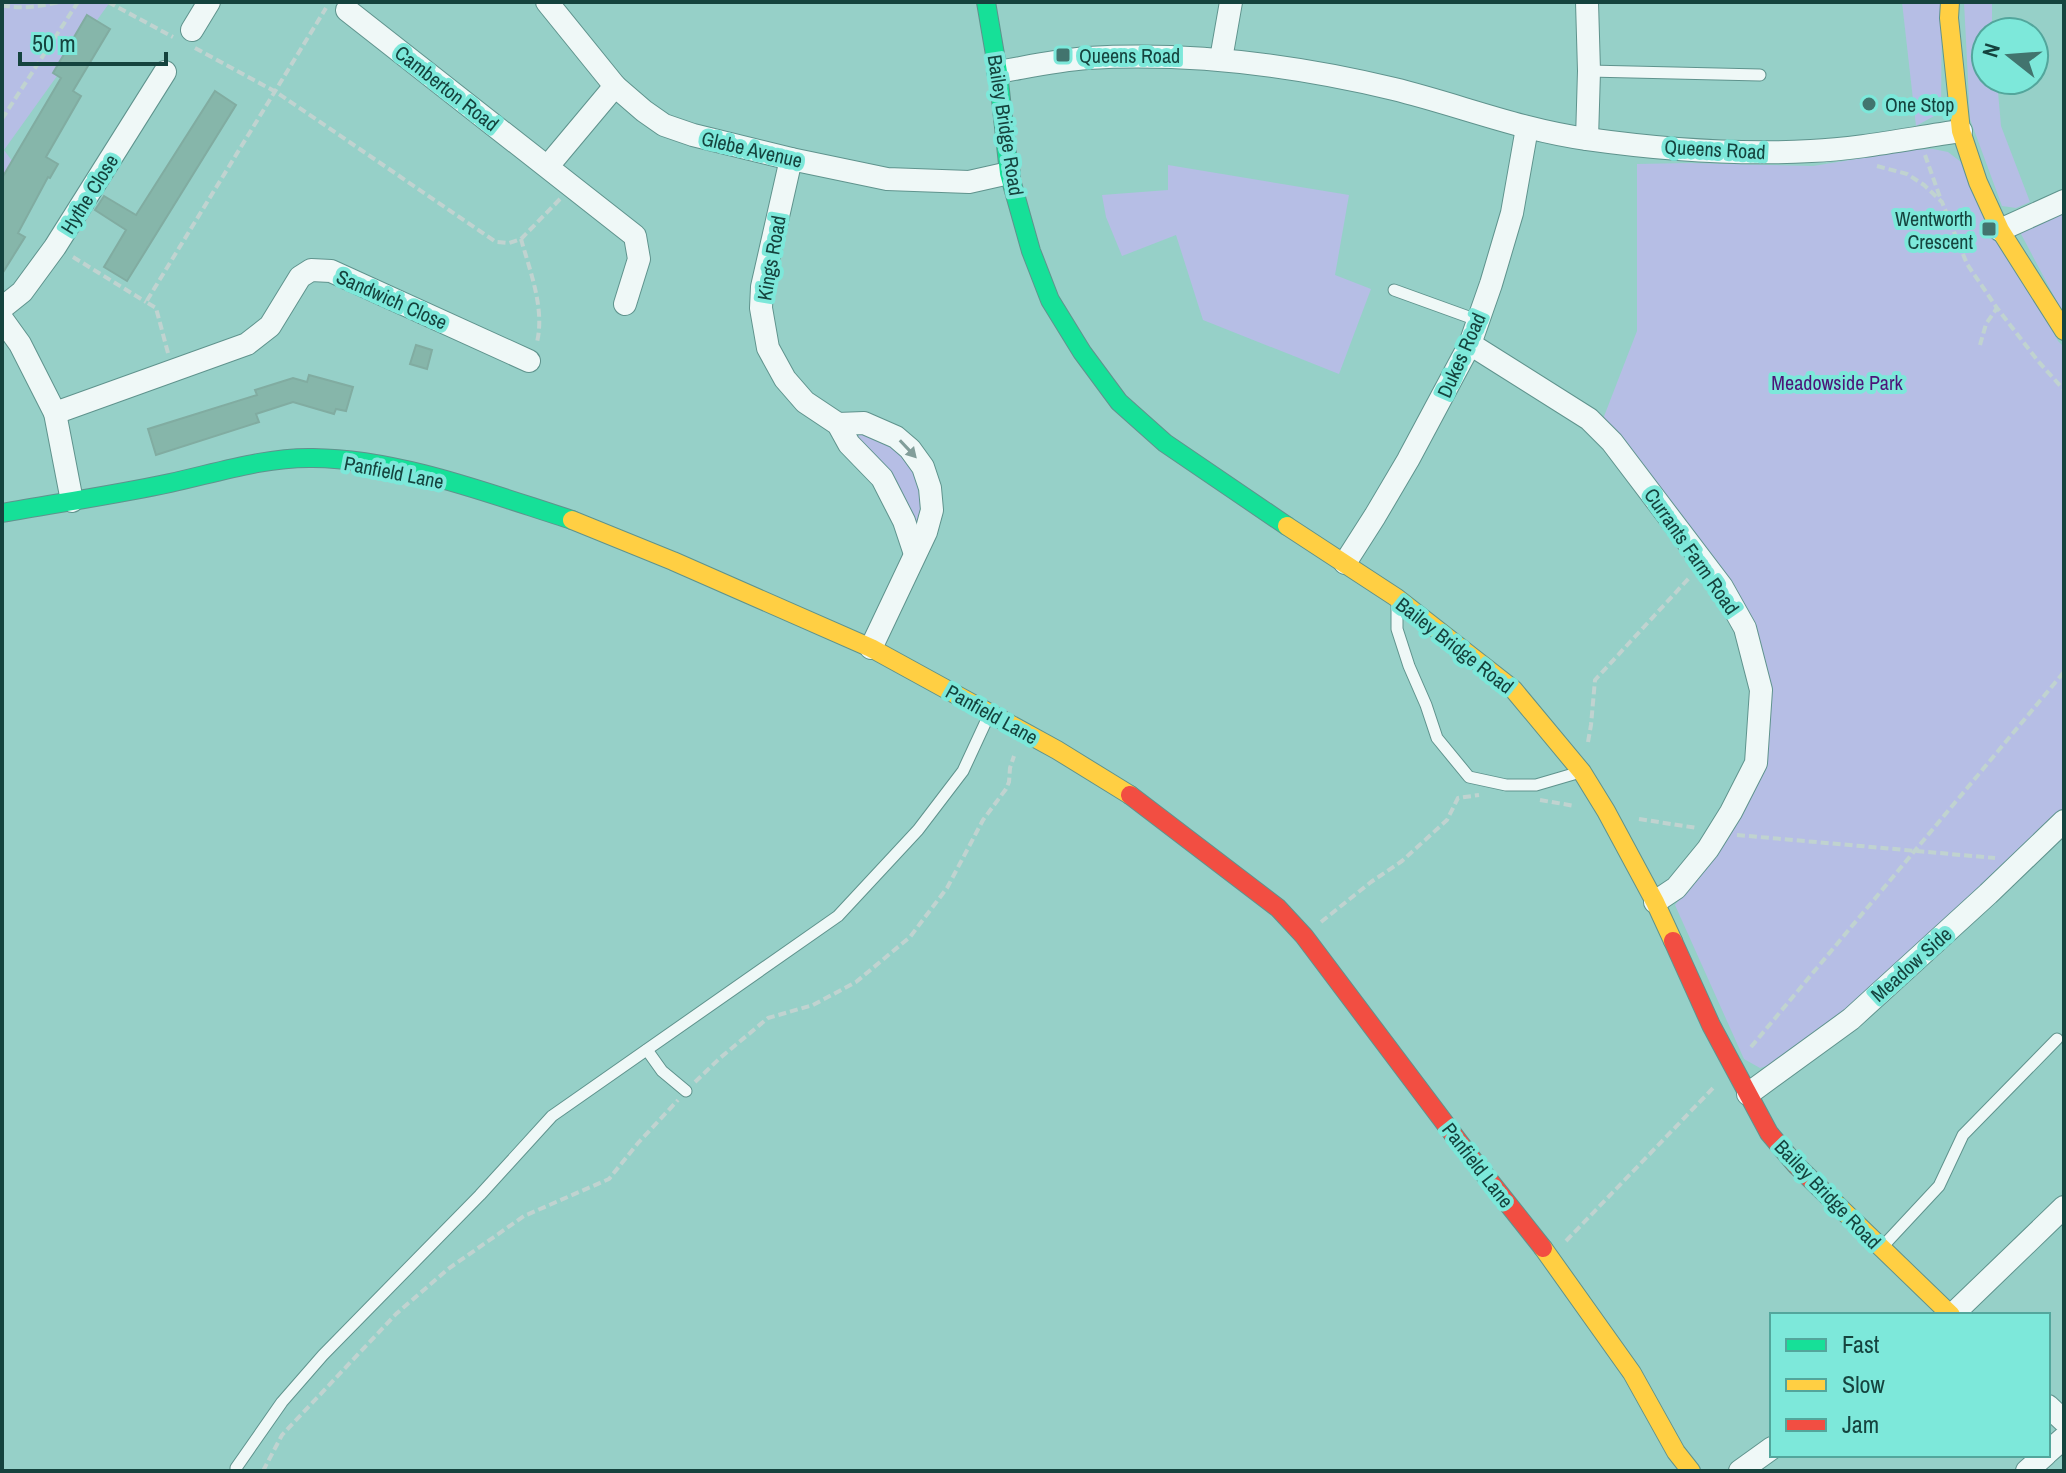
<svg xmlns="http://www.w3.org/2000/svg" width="2066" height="1473" font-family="'Archivo Narrow',sans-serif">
<rect width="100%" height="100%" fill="#96d0c8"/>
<!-- green -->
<g fill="#b6bee5">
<polygon points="2,2 110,2 4,150 18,169 2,186"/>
<polygon points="1902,2 1942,2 1941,107 1936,115 1916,126"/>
<polygon points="1964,2 1992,2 1992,32 1986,32 1986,80 1997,80 2001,126 2030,202 2016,208 2002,206 1970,119"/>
<polygon points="1933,149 1948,152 1961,162 2058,341 2064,347 2064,812 1845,1012 1776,1063 1760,1068 1744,1059 1675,905 1716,853 1762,764 1751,624 1603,419 1637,331 1637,164 1689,163 1813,166 1912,150"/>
<polygon points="1168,165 1349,195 1335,275 1371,289 1339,374 1203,320 1176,235 1122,256 1106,217 1102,195 1168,190"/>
<polygon points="2064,210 2064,315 2020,232"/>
<polygon points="865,430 906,455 925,487 919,525 914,525 856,440 861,431"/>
</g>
<!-- building -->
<g fill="#86b6aa" stroke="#81aca1" stroke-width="2">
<polygon points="87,15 110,29 73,91 81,96 46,157 58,164 50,178 48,177 18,233 25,237 2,274 2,178 61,78 53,73"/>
<polygon points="215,91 236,105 127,281 104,267 126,230 95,210 104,196 136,215"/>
<polygon points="416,345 432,350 427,369 410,364"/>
<polygon points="309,375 353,387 346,411 336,409 334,414 293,402 256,414 259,422 156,455 148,429 257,395 255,390 293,378 307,382"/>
</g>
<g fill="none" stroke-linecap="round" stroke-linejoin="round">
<!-- lane casing -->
<g stroke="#5f938d" stroke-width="13">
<g id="lane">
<polyline points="1589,71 1760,75"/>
<polyline points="1394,290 1477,320"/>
<polyline points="1397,603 1397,629 1409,666 1426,705 1437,738 1469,777 1506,785 1536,785 1577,773"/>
<polyline points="647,1050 662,1071 686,1091"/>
<polyline points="1884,1245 1939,1186 1963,1135 2057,1039"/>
<polyline points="236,1471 236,1468 282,1402 323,1355 480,1195 552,1116 838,916 918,830 963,771 988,717"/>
</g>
</g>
<!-- street casing -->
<g stroke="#5f938d" stroke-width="24">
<g id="street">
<polyline points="547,2 615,86 644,111 664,125 693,135 791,159 887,179 969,182 1009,173"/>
<polyline points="1587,2 1589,71 1587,139"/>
<polyline points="347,10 635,236 639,259 625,304"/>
<polyline points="192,30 209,2"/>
<polyline points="1221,59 1231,2"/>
<path d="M998,72C1027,67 1058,60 1088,58C1190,52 1294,65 1394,89C1459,105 1521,130 1587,139C1658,149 1740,155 1811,151C1861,149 1911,138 1961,131"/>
<polyline points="791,159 762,287 761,308 768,348 785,379 805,402 838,424 849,444 882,478 904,521 915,554"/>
<polyline points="548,166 615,86"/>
<polyline points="2000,230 2064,201"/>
<polyline points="2,308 22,292 55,247 165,72"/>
<polyline points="2,319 20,344 55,413 72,501"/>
<polyline points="1470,344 1589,419 1612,442 1722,587 1745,628 1761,690 1756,763 1731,812 1708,849 1676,888 1655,902"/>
<polyline points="55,413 247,344 270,326 300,277 311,270 331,271 529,361"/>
<polyline points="838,424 864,423 896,437 910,449 923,467 930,488 932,510 926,532 871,648"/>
<polyline points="1345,563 1375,516 1408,460 1470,344 1491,284 1512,213 1527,128"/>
<polyline points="1748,1094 1851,1019 1988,894 2064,821"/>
<polyline points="1952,1315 2064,1207"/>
<polyline points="2048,1406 2064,1421"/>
<polyline points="2048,1452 2064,1438"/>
<polyline points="1740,1471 1772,1448"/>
<polyline points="2027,1471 2045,1455"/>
</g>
</g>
<!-- fast casing -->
<g stroke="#5f938d" stroke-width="20">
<g id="fast">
<polyline points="986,2 998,72 1009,173 1031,251 1050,300 1082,352 1119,402 1165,443 1287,526"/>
<path d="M2,513C58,503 114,495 170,483C216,473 265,457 313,458C400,459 490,494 572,520"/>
</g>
</g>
<!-- slow casing -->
<g stroke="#5f938d" stroke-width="20">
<g id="slow">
<polyline points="1950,2 1949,18 1961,131 1978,182 2000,230 2064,331"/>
<polyline points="572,520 673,561 871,648 1057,750 1130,795"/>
<polyline points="1287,526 1397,598 1513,689 1582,772 1606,811 1655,902 1673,941"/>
<polyline points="1830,1198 1951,1315"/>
<polyline points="1543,1248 1632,1373 1676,1452 1691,1471"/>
</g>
</g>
<!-- jam casing -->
<g stroke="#5f938d" stroke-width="20">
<g id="jam">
<polyline points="1130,795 1278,908 1304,936 1462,1146 1543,1248"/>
<polyline points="1673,941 1711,1025 1769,1133 1796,1165 1830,1198"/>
</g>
</g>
<!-- path -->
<g stroke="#c0d3d0" stroke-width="4" stroke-dasharray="8 4" stroke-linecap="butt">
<polyline points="108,2 173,37"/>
<path d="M2,5C20,10 42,6 60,2"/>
<polyline points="195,48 276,92 496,242 509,243 521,239 560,199"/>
<polyline points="2,119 78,2"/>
<polyline points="1925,155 1941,200"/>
<polyline points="1877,166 1907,174 1924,185 1942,202 1967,264 1997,308 2038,361 2064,390"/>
<path d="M521,239C530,271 545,309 537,342"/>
<polyline points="73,257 146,302"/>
<polyline points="1980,345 1986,324 1997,308"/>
<polyline points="168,353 156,308 146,302 326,8"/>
<polyline points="1588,742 1591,725 1595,680 1690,577"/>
<polyline points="1540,800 1575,806"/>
<polyline points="1639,819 1697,828"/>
<polyline points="1737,835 1995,858"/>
<polyline points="1321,922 1371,882 1402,861 1447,820 1458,798 1479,795"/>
<polyline points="1751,1047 2064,672"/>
<polyline points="695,1082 720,1058 768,1018 813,1005 856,982 910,937 947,888 983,820 1006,789 1009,782 1010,768 1014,756"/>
<polyline points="1566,1241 1715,1086"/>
<polyline points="263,1471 282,1435 396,1314 448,1269 524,1216 609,1179 638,1143 678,1100"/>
</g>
<!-- lane -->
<use href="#lane" stroke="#eff8f7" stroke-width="11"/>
<!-- street -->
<use href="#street" stroke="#eff8f7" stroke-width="22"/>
<!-- fast -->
<use href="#fast" stroke="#16e098" stroke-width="18"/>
<!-- slow -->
<use href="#slow" stroke="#ffcf43" stroke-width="18"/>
<!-- jam -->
<use href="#jam" stroke="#f24e42" stroke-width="18"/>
</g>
<!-- one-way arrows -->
<defs><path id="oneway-solid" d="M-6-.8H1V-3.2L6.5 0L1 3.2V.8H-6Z" transform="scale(2)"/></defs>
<use fill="#829e9a" href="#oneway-solid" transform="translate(908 449) rotate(47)"/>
<!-- markers -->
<g fill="#42746e" stroke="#7de8da" stroke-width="3">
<rect x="1055" y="47" width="16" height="16" rx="4"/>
<circle cx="1869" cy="104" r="8"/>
<rect x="1981" y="221" width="16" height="16" rx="4"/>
</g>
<g text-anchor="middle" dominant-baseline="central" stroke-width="8" stroke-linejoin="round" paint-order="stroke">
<!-- poi labels -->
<g font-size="20" fill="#15433e" stroke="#7de8da" text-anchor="start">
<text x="1079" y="55">Queens Road</text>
<text x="1885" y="104">One Stop</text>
<text x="1973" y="218" text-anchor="end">Wentworth<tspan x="1973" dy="23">Crescent</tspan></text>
</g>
<!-- street labels -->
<g font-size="20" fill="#15433e" stroke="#7de8da">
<text transform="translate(447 88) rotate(38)">Camberton Road</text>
<text transform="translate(1006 125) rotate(81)">Bailey Bridge Road</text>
<text transform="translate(752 149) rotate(13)">Glebe Avenue</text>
<text transform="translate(1715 149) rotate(3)">Queens Road</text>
<text transform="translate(89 194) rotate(-58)">Hythe Close</text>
<text transform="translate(771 258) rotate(-80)">Kings Road</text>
<text transform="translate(392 299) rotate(24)">Sandwich Close</text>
<text transform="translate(1461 355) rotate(-66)">Dukes Road</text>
<text transform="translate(394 472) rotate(11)">Panfield Lane</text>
<text transform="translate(1692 551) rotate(55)">Currants Farm Road</text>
<text transform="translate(1455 645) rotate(38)">Bailey Bridge Road</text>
<text transform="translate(992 714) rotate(29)">Panfield Lane</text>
<text transform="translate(1911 964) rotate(-42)">Meadow Side</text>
<text transform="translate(1478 1165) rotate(52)">Panfield Lane</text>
<text transform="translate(1828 1194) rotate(46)">Bailey Bridge Road</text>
</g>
<!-- park labels -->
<g font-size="20" fill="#4c1478" stroke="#7de8da">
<text x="1837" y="382">Meadowside Park</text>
</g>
</g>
<!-- border -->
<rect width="2066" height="1473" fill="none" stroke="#15433e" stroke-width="8"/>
<!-- legend -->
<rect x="1770" y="1313" width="280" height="144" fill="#7de8da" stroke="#53a69c" stroke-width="2"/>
<rect x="1786" y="1339" width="40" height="12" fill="#16e098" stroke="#53a69c" stroke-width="2"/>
<text x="1842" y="1353" font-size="24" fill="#15433e">Fast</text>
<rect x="1786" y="1379" width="40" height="12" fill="#ffcf43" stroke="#53a69c" stroke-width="2"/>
<text x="1842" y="1393" font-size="24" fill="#15433e">Slow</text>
<rect x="1786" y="1419" width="40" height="12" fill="#f24e42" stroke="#53a69c" stroke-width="2"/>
<text x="1842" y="1433" font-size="24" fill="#15433e">Jam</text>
<!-- north arrow -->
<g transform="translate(2010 56) rotate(287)"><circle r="38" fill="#7de8da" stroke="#53a69c" stroke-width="2"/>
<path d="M0-6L14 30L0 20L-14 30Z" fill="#42746e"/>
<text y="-12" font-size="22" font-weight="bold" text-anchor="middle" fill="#15433e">N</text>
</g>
<!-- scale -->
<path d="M20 52v12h146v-12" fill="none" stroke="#15433e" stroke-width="4"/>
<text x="32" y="52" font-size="24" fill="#15433e" stroke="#7de8da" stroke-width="6" paint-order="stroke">50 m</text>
</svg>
